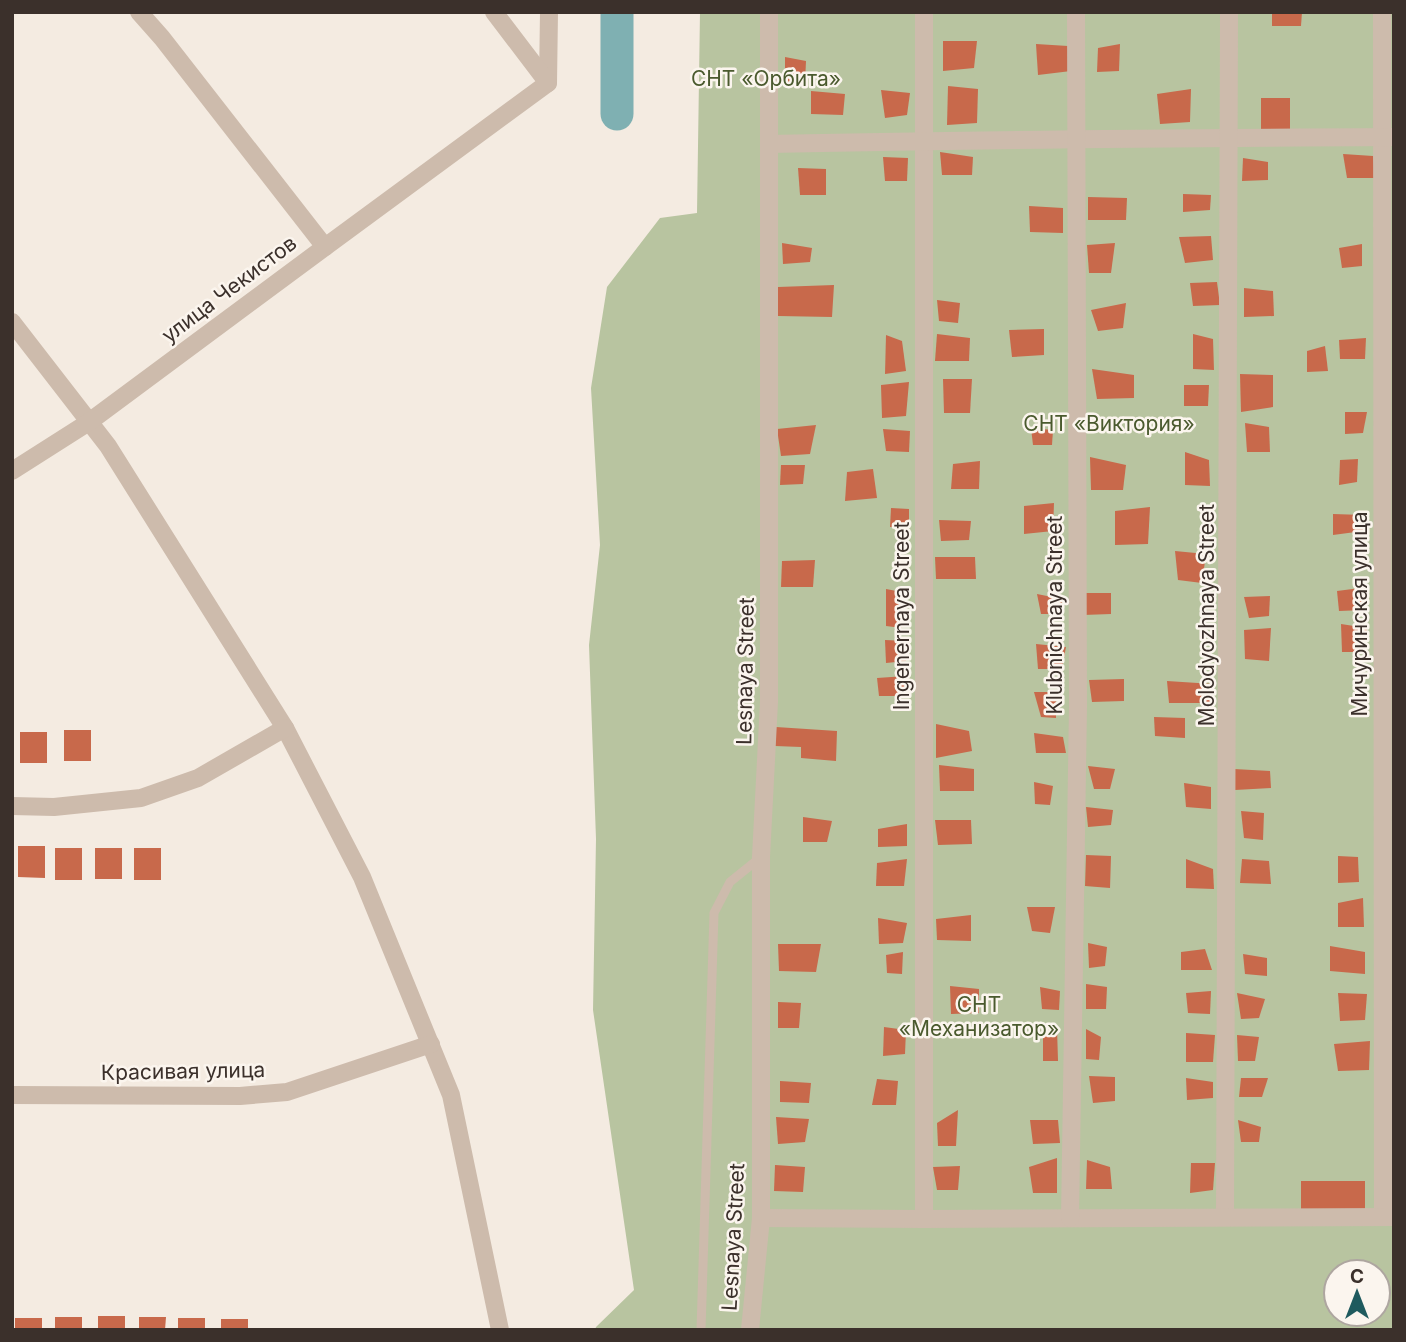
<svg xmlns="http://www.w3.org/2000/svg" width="1406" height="1342" font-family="Inter,sans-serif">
<rect width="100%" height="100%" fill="#f4ebe1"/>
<!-- green -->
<path fill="#b8c4a0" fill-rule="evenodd" d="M700,12H1394V1330H595L596,1327L634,1290L593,1010L596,839L589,645L600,545L591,388L607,287L660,218L697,213ZM1336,1272H1378V1314H1336Z"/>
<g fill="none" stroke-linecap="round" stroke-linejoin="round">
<!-- river -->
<polyline stroke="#7fb0b2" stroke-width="33" points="617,12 617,114"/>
</g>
<!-- building -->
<g fill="#c8694b">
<polygon points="1272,12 1302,12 1301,26 1272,26"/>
<polygon points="943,41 977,41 974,68 943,71"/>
<polygon points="1036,44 1068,46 1071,71 1038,75"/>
<polygon points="1120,44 1119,71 1097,72 1098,48"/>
<polygon points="785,57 806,61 805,83 785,83"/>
<polygon points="948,86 978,89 977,123 947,125"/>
<polygon points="1191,89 1190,122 1160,124 1157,94"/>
<polygon points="881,90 910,93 907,115 885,118"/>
<polygon points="811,91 845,94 843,115 811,114"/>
<rect x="1261" y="98" width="29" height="31"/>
<polygon points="940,152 973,157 972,175 942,175"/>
<polygon points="1343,154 1373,156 1375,178 1347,178"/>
<polygon points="883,157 908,158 907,181 885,181"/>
<polygon points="1243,158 1268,162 1268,180 1242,181"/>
<polygon points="798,168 826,169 826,195 800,195"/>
<polygon points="1183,194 1211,195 1210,210 1183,212"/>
<polygon points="1088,197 1127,198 1126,220 1088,220"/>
<polygon points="1029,206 1063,208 1063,233 1030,232"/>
<polygon points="1211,236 1213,260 1185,263 1179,237"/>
<polygon points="782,243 812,248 810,262 783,264"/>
<polygon points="1115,243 1111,273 1089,273 1087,245"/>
<polygon points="1362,244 1362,266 1342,268 1339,248"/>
<polygon points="1217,282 1220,305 1193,306 1190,283"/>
<polygon points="834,285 832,317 778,316 778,287"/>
<polygon points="1244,288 1273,291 1274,316 1244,317"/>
<polygon points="937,300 960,303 958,323 939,321"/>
<polygon points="1126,303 1123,328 1098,331 1091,310"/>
<polygon points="1044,329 1044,355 1012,357 1009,330"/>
<polygon points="937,334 970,338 969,361 935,361"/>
<polygon points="1193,334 1213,339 1214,370 1193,369"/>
<polygon points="886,335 902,341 906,371 885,374"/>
<polygon points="1366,338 1365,359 1340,359 1339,340"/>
<polygon points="1325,346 1328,371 1307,372 1307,351"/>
<polygon points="1092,369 1134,375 1134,398 1097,399"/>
<polygon points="1240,374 1273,375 1273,407 1241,412"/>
<polygon points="943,379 972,379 970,413 944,413"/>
<polygon points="909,382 906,416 882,418 881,385"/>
<polygon points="1184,385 1209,385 1208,406 1184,406"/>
<polygon points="1345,412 1367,412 1363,433 1345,434"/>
<polygon points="1245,423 1269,427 1270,452 1247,452"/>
<polygon points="816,425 810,454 781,456 777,429"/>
<polygon points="1031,428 1053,430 1052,445 1033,445"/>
<polygon points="883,429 910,431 909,452 886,451"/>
<polygon points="1185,452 1209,460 1210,486 1185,485"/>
<polygon points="1090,457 1126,465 1123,490 1091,490"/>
<polygon points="1358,459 1357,482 1339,485 1340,460"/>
<polygon points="980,461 979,489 951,489 953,464"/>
<polygon points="781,465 805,465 803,484 780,485"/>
<polygon points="873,469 877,498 845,501 847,472"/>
<polygon points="1054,503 1053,531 1024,534 1024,506"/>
<polygon points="1150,507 1148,544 1115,545 1115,511"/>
<polygon points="891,508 909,509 909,526 890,527"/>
<polygon points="1333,514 1363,515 1363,531 1333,535"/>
<polygon points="939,520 971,521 969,540 941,541"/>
<polygon points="1175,551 1206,554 1202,583 1178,580"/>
<polygon points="935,557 975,557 976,579 936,579"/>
<polygon points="815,560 813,587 781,587 782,561"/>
<polygon points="1368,587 1364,610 1339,611 1337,591"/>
<polygon points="886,589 902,592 902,628 886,626"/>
<polygon points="1082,593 1111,593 1111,614 1083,615"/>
<polygon points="1037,594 1062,599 1061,614 1041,614"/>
<polygon points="1270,596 1269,616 1249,618 1244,597"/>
<polygon points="1341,624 1367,628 1367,652 1342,652"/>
<polygon points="1271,628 1269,661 1245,659 1244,630"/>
<polygon points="885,640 906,641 906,661 886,663"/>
<polygon points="1036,644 1066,647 1062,669 1038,669"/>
<polygon points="906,676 904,696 879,696 877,678"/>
<polygon points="1124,679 1124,701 1092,702 1089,680"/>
<polygon points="1167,681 1213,684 1213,703 1169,703"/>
<polygon points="1034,692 1056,692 1056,718 1041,717"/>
<polygon points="1154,717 1185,718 1185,738 1155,736"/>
<polygon points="936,724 969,731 972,751 936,758"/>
<polygon points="776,727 837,731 836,761 801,758 801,747 775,746"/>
<rect x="64" y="730" width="27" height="31"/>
<rect x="20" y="732" width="27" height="31"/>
<polygon points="1034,733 1063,737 1066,753 1036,753"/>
<polygon points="939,765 974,769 974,791 940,791"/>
<polygon points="1088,766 1115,769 1110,789 1094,789"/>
<polygon points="1234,769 1270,771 1271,788 1235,790"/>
<polygon points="1034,782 1053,786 1050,805 1035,804"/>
<polygon points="1184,783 1211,787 1211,809 1186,807"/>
<polygon points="1086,807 1113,810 1111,825 1088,827"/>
<polygon points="1241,811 1264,813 1263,840 1244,838"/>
<polygon points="803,817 832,821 827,842 803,842"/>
<polygon points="935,820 971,820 972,844 938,845"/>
<polygon points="907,824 907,846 878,847 878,829"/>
<polygon points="18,846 45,846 45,878 18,877"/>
<rect x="55" y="848" width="27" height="32"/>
<rect x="95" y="848" width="27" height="31"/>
<rect x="134" y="848" width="27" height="32"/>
<polygon points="1086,855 1111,856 1110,888 1085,886"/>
<polygon points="1338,856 1358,857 1359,882 1338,883"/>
<polygon points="907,859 904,886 876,886 877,863"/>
<polygon points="1186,859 1213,869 1214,889 1186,888"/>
<polygon points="1242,859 1269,861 1271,884 1240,883"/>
<polygon points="1363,898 1364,927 1338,927 1338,903"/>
<polygon points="1027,907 1055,907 1050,933 1032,931"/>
<polygon points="971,915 971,941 937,940 936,919"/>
<polygon points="878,918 907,923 903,943 879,944"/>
<polygon points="1088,943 1107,947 1105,966 1089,968"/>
<polygon points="778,944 821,944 816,972 779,971"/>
<polygon points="1330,946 1365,952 1365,974 1330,971"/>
<polygon points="1205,949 1212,970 1181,970 1181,952"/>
<polygon points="903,952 902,974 887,973 886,955"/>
<polygon points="1243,954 1267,958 1267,976 1245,974"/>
<polygon points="1086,984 1107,987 1106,1009 1086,1009"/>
<polygon points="950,986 979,989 979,1013 951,1014"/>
<polygon points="1040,987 1060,991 1059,1010 1042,1009"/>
<polygon points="1211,991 1210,1014 1188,1013 1186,993"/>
<polygon points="1237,993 1265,999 1259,1018 1241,1019"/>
<polygon points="1338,993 1367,994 1365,1020 1340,1021"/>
<polygon points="778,1002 801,1003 799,1028 778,1028"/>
<polygon points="884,1027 906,1030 905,1054 883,1056"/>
<polygon points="1057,1028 1058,1061 1043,1061 1043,1032"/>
<polygon points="1086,1029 1101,1037 1099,1060 1086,1059"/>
<polygon points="1186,1033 1215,1035 1213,1062 1186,1062"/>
<polygon points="1237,1035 1259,1037 1255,1061 1238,1061"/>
<polygon points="1370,1041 1369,1070 1338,1071 1334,1044"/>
<polygon points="1089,1076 1115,1077 1115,1101 1093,1103"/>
<polygon points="1186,1078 1213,1082 1213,1098 1187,1100"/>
<polygon points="1241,1078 1268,1078 1262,1097 1239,1097"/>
<polygon points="877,1079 898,1081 896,1105 872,1105"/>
<polygon points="780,1081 811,1083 809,1103 780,1102"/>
<polygon points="958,1110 956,1146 938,1146 937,1123"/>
<polygon points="776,1117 809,1119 805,1142 778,1144"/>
<polygon points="1030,1120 1058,1120 1060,1143 1033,1144"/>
<polygon points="1238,1120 1261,1127 1259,1142 1241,1142"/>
<polygon points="1057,1158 1057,1193 1033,1193 1029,1167"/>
<polygon points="1087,1160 1110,1167 1112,1189 1086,1189"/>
<polygon points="1191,1163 1215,1163 1213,1190 1190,1193"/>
<polygon points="775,1165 805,1167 803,1192 774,1191"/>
<polygon points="960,1166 958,1190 937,1190 933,1167"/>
<rect x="1301" y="1181" width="64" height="31"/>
<rect x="98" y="1316" width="27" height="14"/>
<rect x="55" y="1317" width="27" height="13"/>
<polygon points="139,1317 166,1317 165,1330 139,1330"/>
<rect x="15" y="1318" width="27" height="12"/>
<rect x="178" y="1318" width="27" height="12"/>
<rect x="221" y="1319" width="27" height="11"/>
</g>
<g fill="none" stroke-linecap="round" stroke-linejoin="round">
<!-- service -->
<polyline stroke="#cdbbac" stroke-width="9" points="701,1330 714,913 730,882 761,857"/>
<!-- minor -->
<g stroke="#cdbbac" stroke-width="18">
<polyline points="924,12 924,1219"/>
<polyline points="1382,12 1383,1217"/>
<polyline points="548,83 549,12"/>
<path d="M769,144C977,139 1186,138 1394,137"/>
<polyline points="325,247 548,83 494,12"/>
<polyline points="12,322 108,446 285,728 362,877 451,1095 500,1330"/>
<polyline points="12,471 89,422 325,247 162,38 139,12"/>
<polyline points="12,806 54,807 141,798 198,778 285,728"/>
<polyline points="12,1095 240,1096 287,1092 431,1044"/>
<polyline points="1225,1217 1229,12"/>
<polyline points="761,1218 924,1219 1394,1217"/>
<polyline points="1070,1218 1078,706 1076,12"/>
<polyline points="750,1330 761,1218 761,857 769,702 769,12"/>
</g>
</g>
<g text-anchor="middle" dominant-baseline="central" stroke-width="5" stroke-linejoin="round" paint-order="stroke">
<!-- park labels -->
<g font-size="21" fill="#4a5a2e" stroke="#fbf5ee">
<text x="766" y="78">СНТ «Орбита»</text>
<text x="1109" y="423">СНТ «Виктория»</text>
<text x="979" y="1004">СНТ<tspan x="979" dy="24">«Механизатор»</tspan></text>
</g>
<!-- street labels -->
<g font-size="21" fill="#3b302b" stroke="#fbf5ee">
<text transform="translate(229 289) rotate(-37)">улица Чекистов</text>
<text transform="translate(1359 614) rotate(-90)">Мичуринская улица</text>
<text transform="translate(1054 615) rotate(-90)">Klubnichnaya Street</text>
<text transform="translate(1206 615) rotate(-90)">Molodyozhnaya Street</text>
<text transform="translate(901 616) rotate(-90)">Ingenernaya Street</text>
<text transform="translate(745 671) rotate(-89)">Lesnaya Street</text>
<text transform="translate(183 1071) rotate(-1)">Красивая улица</text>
<text transform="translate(733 1237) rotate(-87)">Lesnaya Street</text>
</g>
</g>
<!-- border -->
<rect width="1406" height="1342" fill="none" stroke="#3b302b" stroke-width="28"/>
<!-- north arrow -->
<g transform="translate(1357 1293)"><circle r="33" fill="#fbf5ee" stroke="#aea6a0" stroke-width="2"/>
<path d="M0-5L12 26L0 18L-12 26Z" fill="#1f5a5e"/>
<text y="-10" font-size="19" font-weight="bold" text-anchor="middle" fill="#3b302b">С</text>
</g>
</svg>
